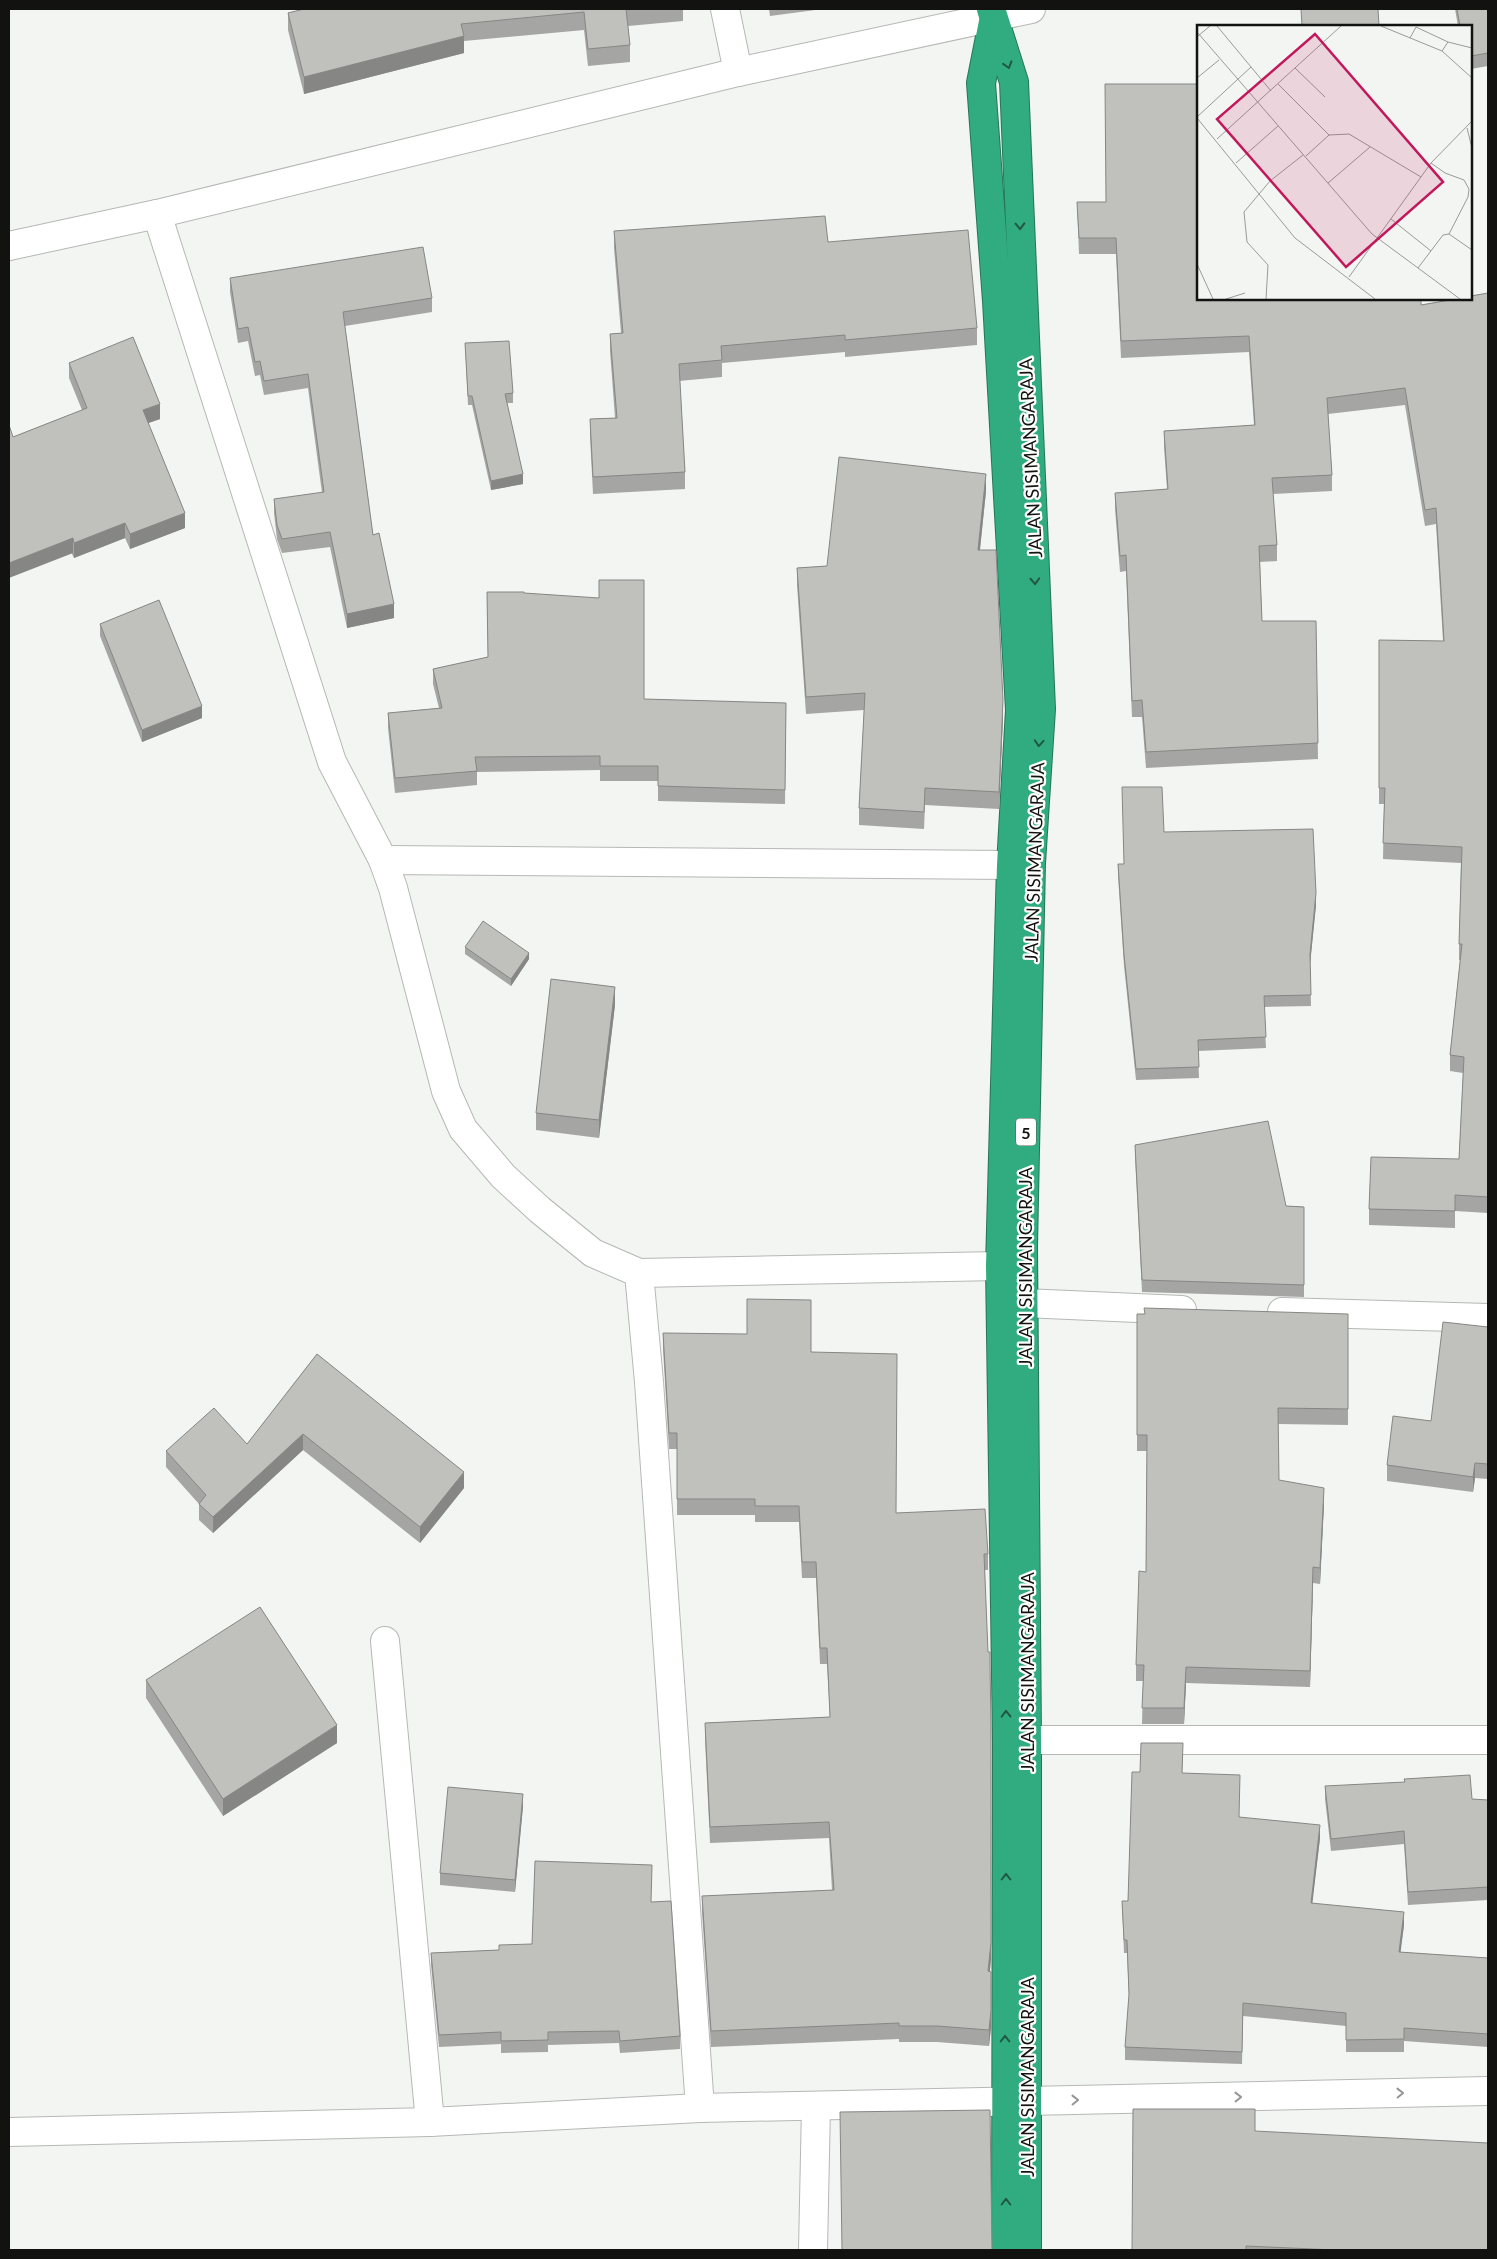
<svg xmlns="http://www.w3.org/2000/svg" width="1497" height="2259" font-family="Lato,sans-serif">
<rect width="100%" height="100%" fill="#f2f5f2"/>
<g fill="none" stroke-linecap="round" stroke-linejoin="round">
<!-- minor casing -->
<g stroke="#b5b8b5" stroke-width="30">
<g id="minor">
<polyline points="725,9 738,72"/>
<polyline points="157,214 332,762 383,860 393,888 446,1091 463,1129 503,1176 540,1210 593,1253 639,1273 1000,1266"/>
<polyline points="9,246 157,214 738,72 1031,9"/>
<polyline points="383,860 1011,865"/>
<polyline points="639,1273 649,1382 700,2108"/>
<polyline points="1024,1303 1182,1310"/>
<polyline points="1282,1312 1488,1318"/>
<polyline points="385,1641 430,2122"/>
<polyline points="1027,1740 1488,1740"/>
<polyline points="9,2132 430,2122 700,2108 1488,2091"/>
<polyline points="813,2250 816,2106"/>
</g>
</g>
<!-- highway casing -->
<g stroke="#267659" stroke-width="30">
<g id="highway">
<polyline points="991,9 1014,82 1041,709 1031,863 1023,1247 1027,1740 1027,2250"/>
<polyline points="993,22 981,83 997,301 1020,710 1011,865 1000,1266 1007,1743 1006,2250"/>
</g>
</g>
<!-- minor -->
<use href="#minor" stroke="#fff" stroke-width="28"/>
<!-- highway -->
<use href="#highway" stroke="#31ac80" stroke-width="28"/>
</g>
<!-- wall -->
<g fill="#a5a6a3">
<polygon points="304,9 683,9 683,21 628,26 630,45 630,62 588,66 584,30 464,41 464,53 304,94 288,30 288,13"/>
<polygon points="769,9 823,9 770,16"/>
<polygon points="1455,9 1488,9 1488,66 1471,69 1471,26 1458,26"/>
<polygon points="1077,202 1421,305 1488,293 1488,1213 1455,1211 1455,1228 1369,1225 1369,1209 1459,1159 1463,1073 1450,1071 1450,1055 1460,960 1459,960 1459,944 1461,863 1383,859 1384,804 1379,804 1379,640 1443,641 1436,524 1425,526 1405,405 1328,414 1332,475 1332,491 1273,494 1277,545 1277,561 1260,562 1262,621 1316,621 1318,759 1146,768 1142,717 1132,717 1126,571 1120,572 1115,509 1115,493 1167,489 1164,447 1164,431 1254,425 1249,352 1121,358 1116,254 1079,254"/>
<polygon points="614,231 828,242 977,328 977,345 845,357 845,352 722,363 722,377 679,381 685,472 685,489 593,494 590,436 590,419 615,418 610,351 610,334 621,333 614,248"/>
<polygon points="230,278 432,298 432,312 345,326 373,535 394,618 347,628 330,547 282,553 277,539 274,513 274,499 322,493 308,388 264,395 260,375 255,376 248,341 238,343 230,292"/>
<polygon points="465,343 513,393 513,403 507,403 523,484 491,490 472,405 468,405"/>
<polygon points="69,363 160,419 148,423 185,528 130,549 125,538 74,558 13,437 82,410 69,378"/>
<polygon points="986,491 980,550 1003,717 999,809 925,805 924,829 859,825 859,808 864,710 806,714 797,585 797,568 827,566"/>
<polygon points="487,592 524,593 644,699 786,703 785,804 658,801 658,781 600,781 600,770 477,772 477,785 395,793 388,728 388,713 439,708 433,684 433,669 488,657"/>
<polygon points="100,624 202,718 142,742 100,636"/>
<polygon points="1164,832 1316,905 1310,963 1311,1006 1264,1007 1266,1048 1198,1051 1199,1078 1136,1080 1124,966 1118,875 1118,864 1124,864"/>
<polygon points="465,947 529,959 511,986 465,954"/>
<polygon points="615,1005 599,1138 536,1130 536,1113"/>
<polygon points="1135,1145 1286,1206 1304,1207 1304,1297 1142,1292 1135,1157"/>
<polygon points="1137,1314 1348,1314 1348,1425 1278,1424 1279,1480 1324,1504 1320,1584 1313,1583 1310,1687 1186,1683 1184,1724 1142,1724 1143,1681 1136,1681 1136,1665 1146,1572 1147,1451 1137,1451"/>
<polygon points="1488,1327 1488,1479 1475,1478 1473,1492 1387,1481 1387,1465 1431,1421"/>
<polygon points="663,1333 811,1352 896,1513 988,1554 988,1570 985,1570 991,1959 990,1971 991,1972 991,2027 989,2046 937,2042 899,2042 899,2039 711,2047 702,1912 702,1896 832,1890 829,1838 710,1843 705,1739 705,1723 830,1717 827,1664 820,1664 816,1578 802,1578 799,1522 755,1522 755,1515 677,1515 677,1449 669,1449 663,1349"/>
<polygon points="317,1354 464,1488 420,1543 303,1450 213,1533 199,1520 199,1504 166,1467 166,1451 247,1444"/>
<polygon points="146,1680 337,1743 223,1816 146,1698"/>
<polygon points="1183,1756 1182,1773 1239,1817 1320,1838 1312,1903 1404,1925 1400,1952 1488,1958 1488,2047 1404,2041 1404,2052 1346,2052 1346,2026 1243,2016 1242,2064 1125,2060 1125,2047 1129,1998 1127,1953 1124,1953 1122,1901 1128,1901 1140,1772"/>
<polygon points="1325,1786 1472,1799 1488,1800 1488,1900 1408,1905 1404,1844 1331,1851 1325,1799"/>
<polygon points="523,1806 515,1892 440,1885 440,1873"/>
<polygon points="651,1902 680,2036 680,2049 620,2053 619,2043 548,2045 548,2052 501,2053 501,2044 439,2047 431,1965 431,1953 499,1950 532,1944"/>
<polygon points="1255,2131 1488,2250 1132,2250"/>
</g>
<!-- shaded-wall -->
<g fill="#868784">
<polygon points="464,36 464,53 304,94 304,77"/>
<polygon points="160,404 160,419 143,425 143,410"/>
<polygon points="523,474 523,484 491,490 491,481"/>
<polygon points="986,474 986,491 978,567 978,550"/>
<polygon points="185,513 185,528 130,549 130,534"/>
<polygon points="125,523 125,538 74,558 74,543"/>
<polygon points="73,538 73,553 9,578 9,563"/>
<polygon points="394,604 394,618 347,628 347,614"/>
<polygon points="1003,700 1003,717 999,809 999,792"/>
<polygon points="202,706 202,718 142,742 142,730"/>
<polygon points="1316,893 1316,905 1310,965 1310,954"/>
<polygon points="529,953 529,959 511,986 511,979"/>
<polygon points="615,987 615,1005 599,1138 599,1120"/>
<polygon points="303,1434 303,1450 213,1533 213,1517"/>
<polygon points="1475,1463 1475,1478 1473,1492 1473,1477"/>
<polygon points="464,1472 464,1488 420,1543 420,1527"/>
<polygon points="1324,1488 1324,1504 1320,1584 1320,1568"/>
<polygon points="1313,1567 1313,1583 1310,1687 1310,1671"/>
<polygon points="1186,1667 1186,1683 1184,1724 1184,1708"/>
<polygon points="337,1725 337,1743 223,1816 223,1799"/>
<polygon points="991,1743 991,1959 988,1987"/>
<polygon points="523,1794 523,1806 515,1892 515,1880"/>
<polygon points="1320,1825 1320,1838 1311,1915 1311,1903"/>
<polygon points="1404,1912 1404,1925 1399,1965 1399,1952"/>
<polygon points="991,2011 991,2027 989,2046 989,2030"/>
</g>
<!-- building -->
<g fill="#c0c1bd" stroke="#868784">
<polygon points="304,9 630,9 626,9 630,45 588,49 584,12 461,24 464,36 304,77 288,13"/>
<polygon points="1301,9 1378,9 1379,26 1302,26"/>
<polygon points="1457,9 1488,9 1488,53 1471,56 1471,26 1460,26"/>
<polygon points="1105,84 1198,84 1198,299 1421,299 1421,305 1456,299 1471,299 1471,296 1488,293 1488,1197 1455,1195 1455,1211 1369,1209 1371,1157 1459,1159 1464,1057 1450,1055 1462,944 1459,944 1462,847 1383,843 1385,788 1379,788 1379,640 1444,641 1436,508 1425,510 1405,388 1327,398 1332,475 1272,478 1277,545 1259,546 1262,621 1316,621 1318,743 1146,752 1142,700 1132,701 1126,555 1120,556 1115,493 1168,489 1164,431 1255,425 1249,336 1121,341 1116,238 1079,238 1077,202 1106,202"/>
<polygon points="825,216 828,242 968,230 977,328 845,340 845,335 721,346 722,360 679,364 685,472 593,477 590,419 617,418 610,334 623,333 614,231"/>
<polygon points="423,247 432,298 343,312 373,535 379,533 394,604 347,614 330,532 282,539 277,525 274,499 324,492 308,374 264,381 260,361 255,362 248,327 238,329 230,278"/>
<polygon points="133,337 160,404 143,410 185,513 130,534 125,523 74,543 73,538 9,563 9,425 13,437 87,408 69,363"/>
<polygon points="509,341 513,393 505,394 523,474 491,481 472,396 468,396 465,343"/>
<polygon points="839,457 986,474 978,550 996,550 1003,700 999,792 925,788 924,812 859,808 865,693 806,697 797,568 827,566"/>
<polygon points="599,580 644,580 644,699 786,703 785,790 658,786 658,766 600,766 600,756 475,757 477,771 395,778 388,713 442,708 433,669 488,657 487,592 524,592 524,593 599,598"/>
<polygon points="159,600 202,706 142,730 100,624"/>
<polygon points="1122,787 1162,787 1164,832 1313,829 1316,893 1310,954 1311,995 1264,996 1266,1037 1198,1040 1199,1067 1136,1069 1124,955 1118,864 1124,864"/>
<polygon points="483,921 529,953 511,979 465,947"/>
<polygon points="551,979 615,987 599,1120 536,1113"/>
<polygon points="1268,1121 1286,1206 1304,1207 1304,1285 1142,1280 1135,1145"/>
<polygon points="747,1299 811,1300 811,1352 897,1354 896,1513 985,1509 988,1554 984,1554 988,1652 990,1652 990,1664 991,1727 991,1943 988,1971 991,1972 991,2011 989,2030 937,2026 899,2026 899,2023 711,2031 702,1896 834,1890 829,1822 710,1827 705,1723 830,1717 827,1648 820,1648 816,1562 802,1562 799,1506 755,1506 755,1499 677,1499 677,1433 669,1433 663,1333 747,1334"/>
<polygon points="1144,1308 1348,1314 1348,1409 1278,1408 1279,1480 1324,1488 1320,1568 1313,1567 1310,1671 1186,1667 1184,1708 1142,1708 1144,1665 1136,1665 1139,1571 1146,1572 1147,1435 1137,1435 1137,1314 1145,1314"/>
<polygon points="1443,1322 1488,1327 1488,1464 1475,1463 1473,1477 1387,1465 1393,1416 1431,1421"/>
<polygon points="317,1354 464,1472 420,1527 303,1434 213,1517 199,1504 206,1495 166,1451 214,1408 247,1444"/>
<polygon points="260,1607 337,1725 223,1799 146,1680"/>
<polygon points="1141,1743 1183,1743 1182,1773 1240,1775 1239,1817 1320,1825 1311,1903 1404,1912 1399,1952 1488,1958 1488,2034 1404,2028 1404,2039 1346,2040 1346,2013 1243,2003 1242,2052 1125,2047 1129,1994 1127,1940 1124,1940 1122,1901 1128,1901 1132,1772 1140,1772"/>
<polygon points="1470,1775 1472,1799 1488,1800 1488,1887 1408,1892 1404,1831 1331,1839 1325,1786 1405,1782 1404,1779"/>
<polygon points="448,1787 523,1794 515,1880 440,1873"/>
<polygon points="535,1861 652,1865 651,1902 671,1901 680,2036 620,2041 619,2031 548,2032 548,2040 501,2041 501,2032 439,2035 431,1953 499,1950 499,1945 532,1944"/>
<polygon points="1133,2109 1255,2109 1255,2131 1488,2143 1488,2250 1335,2250 1246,2246 1246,2250 1132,2250"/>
<polygon points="990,2110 992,2250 842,2250 840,2112"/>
</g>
<!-- one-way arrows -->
<defs><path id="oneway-chevron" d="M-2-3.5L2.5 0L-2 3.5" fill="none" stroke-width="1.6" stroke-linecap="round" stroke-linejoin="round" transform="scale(1.25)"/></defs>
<g stroke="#205843">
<use href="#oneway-chevron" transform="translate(1008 65) rotate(73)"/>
<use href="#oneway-chevron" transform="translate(1020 226) rotate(88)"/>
<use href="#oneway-chevron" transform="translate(1035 581) rotate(87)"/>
<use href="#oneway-chevron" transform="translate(1039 743) rotate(94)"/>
<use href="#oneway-chevron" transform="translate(1006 1714) rotate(-91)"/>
<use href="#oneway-chevron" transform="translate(1006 1877) rotate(-90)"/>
<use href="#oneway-chevron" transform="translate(1005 2039) rotate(-90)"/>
<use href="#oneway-chevron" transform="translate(1006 2202) rotate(-90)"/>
</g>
<g stroke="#949594">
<use href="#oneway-chevron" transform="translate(1400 2093) rotate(-1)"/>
<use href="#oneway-chevron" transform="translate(1238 2097) rotate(-1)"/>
<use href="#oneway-chevron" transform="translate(1075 2100) rotate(-1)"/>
</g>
<g text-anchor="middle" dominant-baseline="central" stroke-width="4.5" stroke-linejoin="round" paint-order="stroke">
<!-- shield labels -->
<rect fill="#fff" stroke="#595a58" stroke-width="1" x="1016" y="1118.5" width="20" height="27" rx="4"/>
<g font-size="16" font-weight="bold" fill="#121311">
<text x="1026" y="1132">5</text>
</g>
<!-- street labels -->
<g font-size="18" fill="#121311" stroke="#fff">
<text transform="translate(1030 458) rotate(-93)">JALAN SISIMANGARAJA</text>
<text transform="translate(1034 862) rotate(-88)">JALAN SISIMANGARAJA</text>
<text transform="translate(1025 1267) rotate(-90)">JALAN SISIMANGARAJA</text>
<text transform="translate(1027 1672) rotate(-90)">JALAN SISIMANGARAJA</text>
<text transform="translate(1027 2077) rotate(-90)">JALAN SISIMANGARAJA</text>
</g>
</g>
<!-- overview -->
<g transform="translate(1197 25)">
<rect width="275" height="275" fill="#f2f5f2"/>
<path fill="none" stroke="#989b98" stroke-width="1" d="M20,1L74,66M184,1L245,26L275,53M0,7L175,209L263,274M1,11L13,1M213,13L219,2L251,17M245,26L251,17L275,23M98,43L128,72M0,53L22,35M81,59L132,110M0,92L54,42M0,93L98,213L178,274M270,103L275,123M20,114L144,1M109,131L132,110L152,109L224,152M39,138L81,101M131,158L173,122M194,194L234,226M252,209L275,225M0,239L16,274M221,243L246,210L252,209L271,172L272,164L267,155L248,148L234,138M152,252L234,138L275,96M29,274L48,268M69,274L71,240L50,217L47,187L73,156L106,130"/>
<path fill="#c2185b" fill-opacity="0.15" stroke="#c2185b" stroke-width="2.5" d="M118,9L246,157L149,242L20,94Z"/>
<rect width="275" height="275" fill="none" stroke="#121311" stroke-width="2.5"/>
</g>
<!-- border -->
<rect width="1497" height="2259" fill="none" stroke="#121311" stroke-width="20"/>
</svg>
